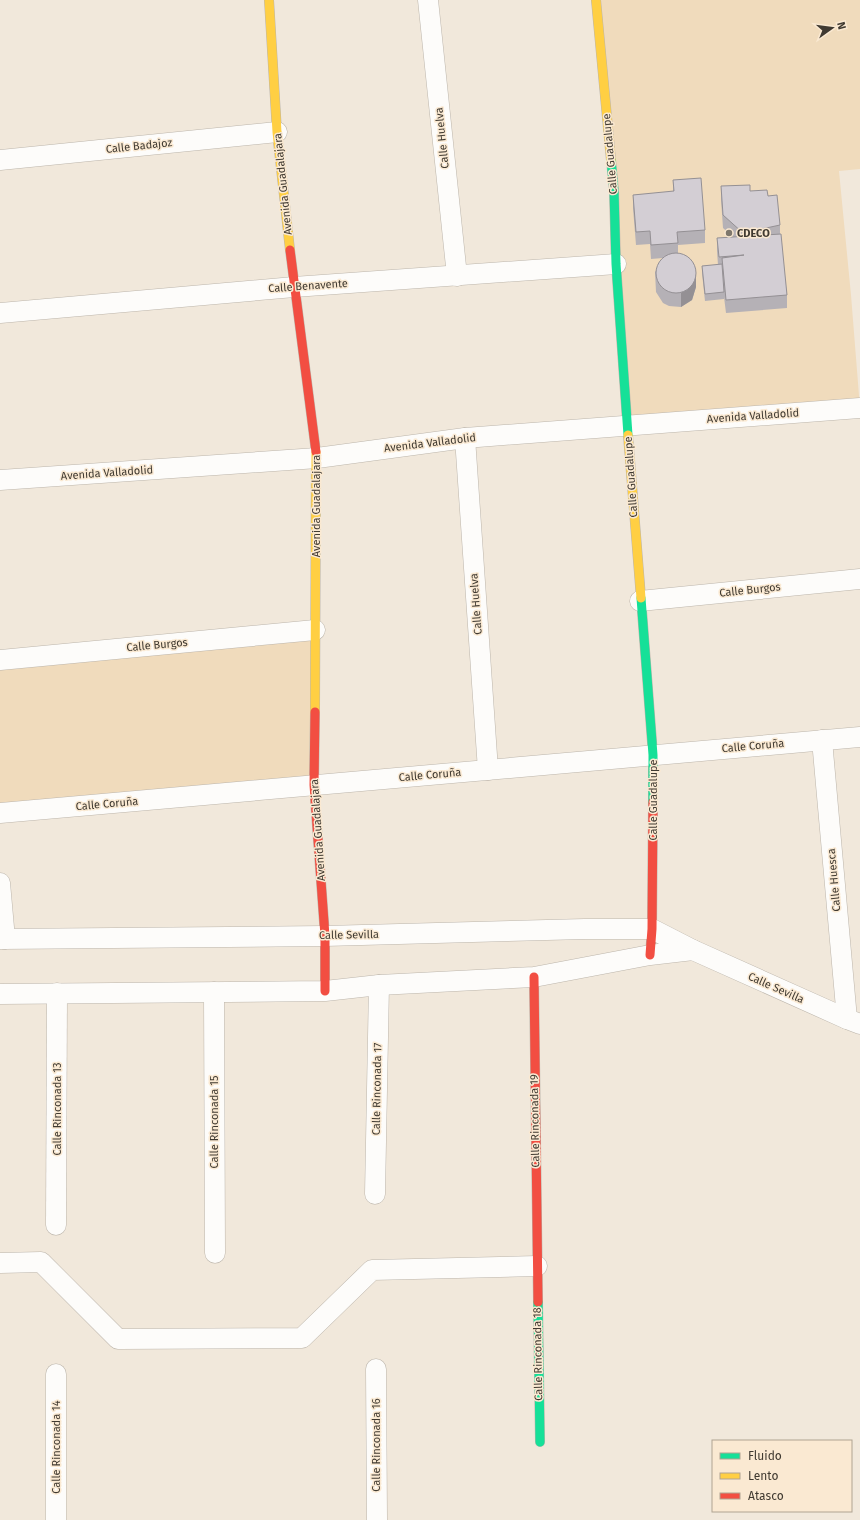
<svg xmlns="http://www.w3.org/2000/svg" width="860" height="1520" font-family="'Fira Sans',sans-serif">
<rect width="100%" height="100%" fill="#f1e8db"/>
<!-- green -->
<g fill="#f0dbbc">
<polygon points="595,0 860,0 860,169 839,171 851,295 860,408 627,425"/>
<polygon points="315,630 314,785 0,813 0,660"/>
</g>
<g fill="none" stroke-linecap="round" stroke-linejoin="round">
<!-- street casing -->
<g stroke="#bcb5ab" stroke-width="21">
<g id="street">
<polyline points="428,0 457,276"/>
<polyline points="0,160 277,132"/>
<polyline points="0,313 294,287 616,264"/>
<polyline points="465,438 488,770"/>
<polyline points="0,480 317,458 465,438 860,408"/>
<polyline points="640,601 860,579"/>
<polyline points="0,660 315,630"/>
<polyline points="822,740 847,1019"/>
<polyline points="0,813 860,737"/>
<polyline points="0,883 5,939"/>
<polyline points="0,939 325,936 585,929 652,929 693,950 847,1019 860,1024"/>
<polyline points="214,992 215,1253"/>
<polyline points="0,994 325,991 379,985 534,977 650,955 693,950"/>
<polyline points="375,1194 379,985"/>
<polyline points="56,1225 57,993"/>
<polyline points="0,1263 41,1262 118,1339 302,1338 372,1270 537,1266"/>
<polyline points="376,1369 377,1520"/>
<polyline points="56,1520 56,1374"/>
</g>
</g>
<!-- fast casing -->
<g stroke="#bcb5ab" stroke-width="10">
<g id="fast">
<polyline points="611,160 614,191 616,264 628,435"/>
<polyline points="641,598 653,755 653,802"/>
<polyline points="538,1302 540,1442"/>
</g>
</g>
<!-- slow casing -->
<g stroke="#bcb5ab" stroke-width="10">
<g id="slow">
<polyline points="269,0 277,132 290,250"/>
<polyline points="596,0 611,160"/>
<polyline points="628,435 641,598"/>
<polyline points="315,712 316,452"/>
</g>
</g>
<!-- jam casing -->
<g stroke="#bcb5ab" stroke-width="10">
<g id="jam">
<polyline points="290,250 316,452"/>
<polyline points="315,712 314,785 325,936 325,991"/>
<polyline points="650,955 652,929 653,802"/>
<polyline points="534,977 538,1302"/>
</g>
</g>
<!-- street -->
<use href="#street" stroke="#fdfcfa" stroke-width="20"/>
<!-- fast -->
<use href="#fast" stroke="#16e098" stroke-width="9"/>
<!-- slow -->
<use href="#slow" stroke="#ffcf43" stroke-width="9"/>
<!-- jam -->
<use href="#jam" stroke="#f24e42" stroke-width="9"/>
</g>
<!-- wall -->
<g fill="#b5b1b6">
<polygon points="673,180 705,230 705,243 678,245 678,254 696,287 692,300 681,307 669,306 663,303 656,292 655,272 663,258 651,259 650,244 636,245 633,208 633,195 673,192"/>
<polygon points="721,186 750,191 768,196 780,225 780,234 787,295 787,308 726,313 724,297 724,299 705,301 702,273 702,266 718,265 717,251 717,238 733,237 723,228 721,199"/>
</g>
<!-- shaded-wall -->
<polygon fill="#949094" points="696,274 696,287 692,300 681,307 681,293"/>
<!-- building -->
<g fill="#d3ced4" stroke="#949094">
<polygon points="701,178 705,230 677,232 678,243 651,245 650,231 636,232 633,195 674,191 673,180"/>
<polygon points="750,185 750,191 767,190 768,196 777,195 780,225 743,233 723,215 721,186"/>
<polygon points="781,234 787,295 726,300 722,258 744,255 719,257 717,238"/>
<circle cx="676" cy="273" r="20"/>
<polygon points="722,264 724,292 705,294 702,266"/>
</g>
<!-- markers -->
<circle fill="#7e776c" stroke="#fae9d2" stroke-width="1.5" cx="729" cy="233" r="4"/>
<g text-anchor="middle" dominant-baseline="central" stroke-width="3" stroke-linejoin="round" paint-order="stroke">
<!-- street labels -->
<g font-size="11" fill="#403a31" stroke="#fae9d2">
<text transform="translate(442 138) rotate(-96)">Calle Huelva</text>
<text transform="translate(139 146) rotate(-6)">Calle Badajoz</text>
<text transform="translate(610 154) rotate(-95)">Calle Guadalupe</text>
<text transform="translate(283 184) rotate(-96)">Avenida Guadalajara</text>
<text transform="translate(308 286) rotate(-4)">Calle Benavente</text>
<text transform="translate(753 416) rotate(-4)">Avenida Valladolid</text>
<text transform="translate(430 443) rotate(-7)">Avenida Valladolid</text>
<text transform="translate(107 473) rotate(-4)">Avenida Valladolid</text>
<text transform="translate(631 477) rotate(-94)">Calle Guadalupe</text>
<text transform="translate(316 506) rotate(-90)">Avenida Guadalajara</text>
<text transform="translate(750 590) rotate(-6)">Calle Burgos</text>
<text transform="translate(476 604) rotate(-94)">Calle Huelva</text>
<text transform="translate(157 645) rotate(-5)">Calle Burgos</text>
<text transform="translate(753 746) rotate(-5)">Calle Coruña</text>
<text transform="translate(430 775) rotate(-5)">Calle Coruña</text>
<text transform="translate(653 800) rotate(-90)">Calle Guadalupe</text>
<text transform="translate(107 804) rotate(-5)">Calle Coruña</text>
<text transform="translate(318 830) rotate(-94)">Avenida Guadalajara</text>
<text transform="translate(834 880) rotate(-95)">Calle Huesca</text>
<text transform="translate(349 935) rotate(-1)">Calle Sevilla</text>
<text transform="translate(776 988) rotate(24)">Calle Sevilla</text>
<text transform="translate(377 1089) rotate(-89)">Calle Rinconada 17</text>
<text transform="translate(57 1109) rotate(-90)">Calle Rinconada 13</text>
<text transform="translate(535 1121) rotate(-91)">Calle Rinconada 19</text>
<text transform="translate(214 1122) rotate(-90)">Calle Rinconada 15</text>
<text transform="translate(538 1354) rotate(-91)">Calle Rinconada 18</text>
<text transform="translate(376 1445) rotate(-90)">Calle Rinconada 16</text>
<text transform="translate(56 1447) rotate(-90)">Calle Rinconada 14</text>
</g>
<!-- poi labels -->
<g font-size="11" font-weight="bold" fill="#403a31" stroke="#fae9d2" text-anchor="start">
<text x="737" y="233">CDECO</text>
</g>
</g>
<!-- legend -->
<rect x="712" y="1440" width="140" height="72" fill="#fae9d2" stroke="#b0a392"/>
<rect x="720" y="1453" width="20" height="6" fill="#16e098" stroke="#b0a392"/>
<text x="748" y="1460" font-size="12" fill="#403a31">Fluido</text>
<rect x="720" y="1473" width="20" height="6" fill="#ffcf43" stroke="#b0a392"/>
<text x="748" y="1480" font-size="12" fill="#403a31">Lento</text>
<rect x="720" y="1493" width="20" height="6" fill="#f24e42" stroke="#b0a392"/>
<text x="748" y="1500" font-size="12" fill="#403a31">Atasco</text>
<!-- north arrow -->
<g transform="translate(832 28) rotate(76)" stroke="#fae9d2" stroke-width="3" paint-order="stroke">
<path d="M0-3L7 15L0 10L-7 15Z" fill="#403a31"/>
<text y="-6" font-size="11" font-weight="bold" text-anchor="middle" fill="#403a31">N</text>
</g>
</svg>
